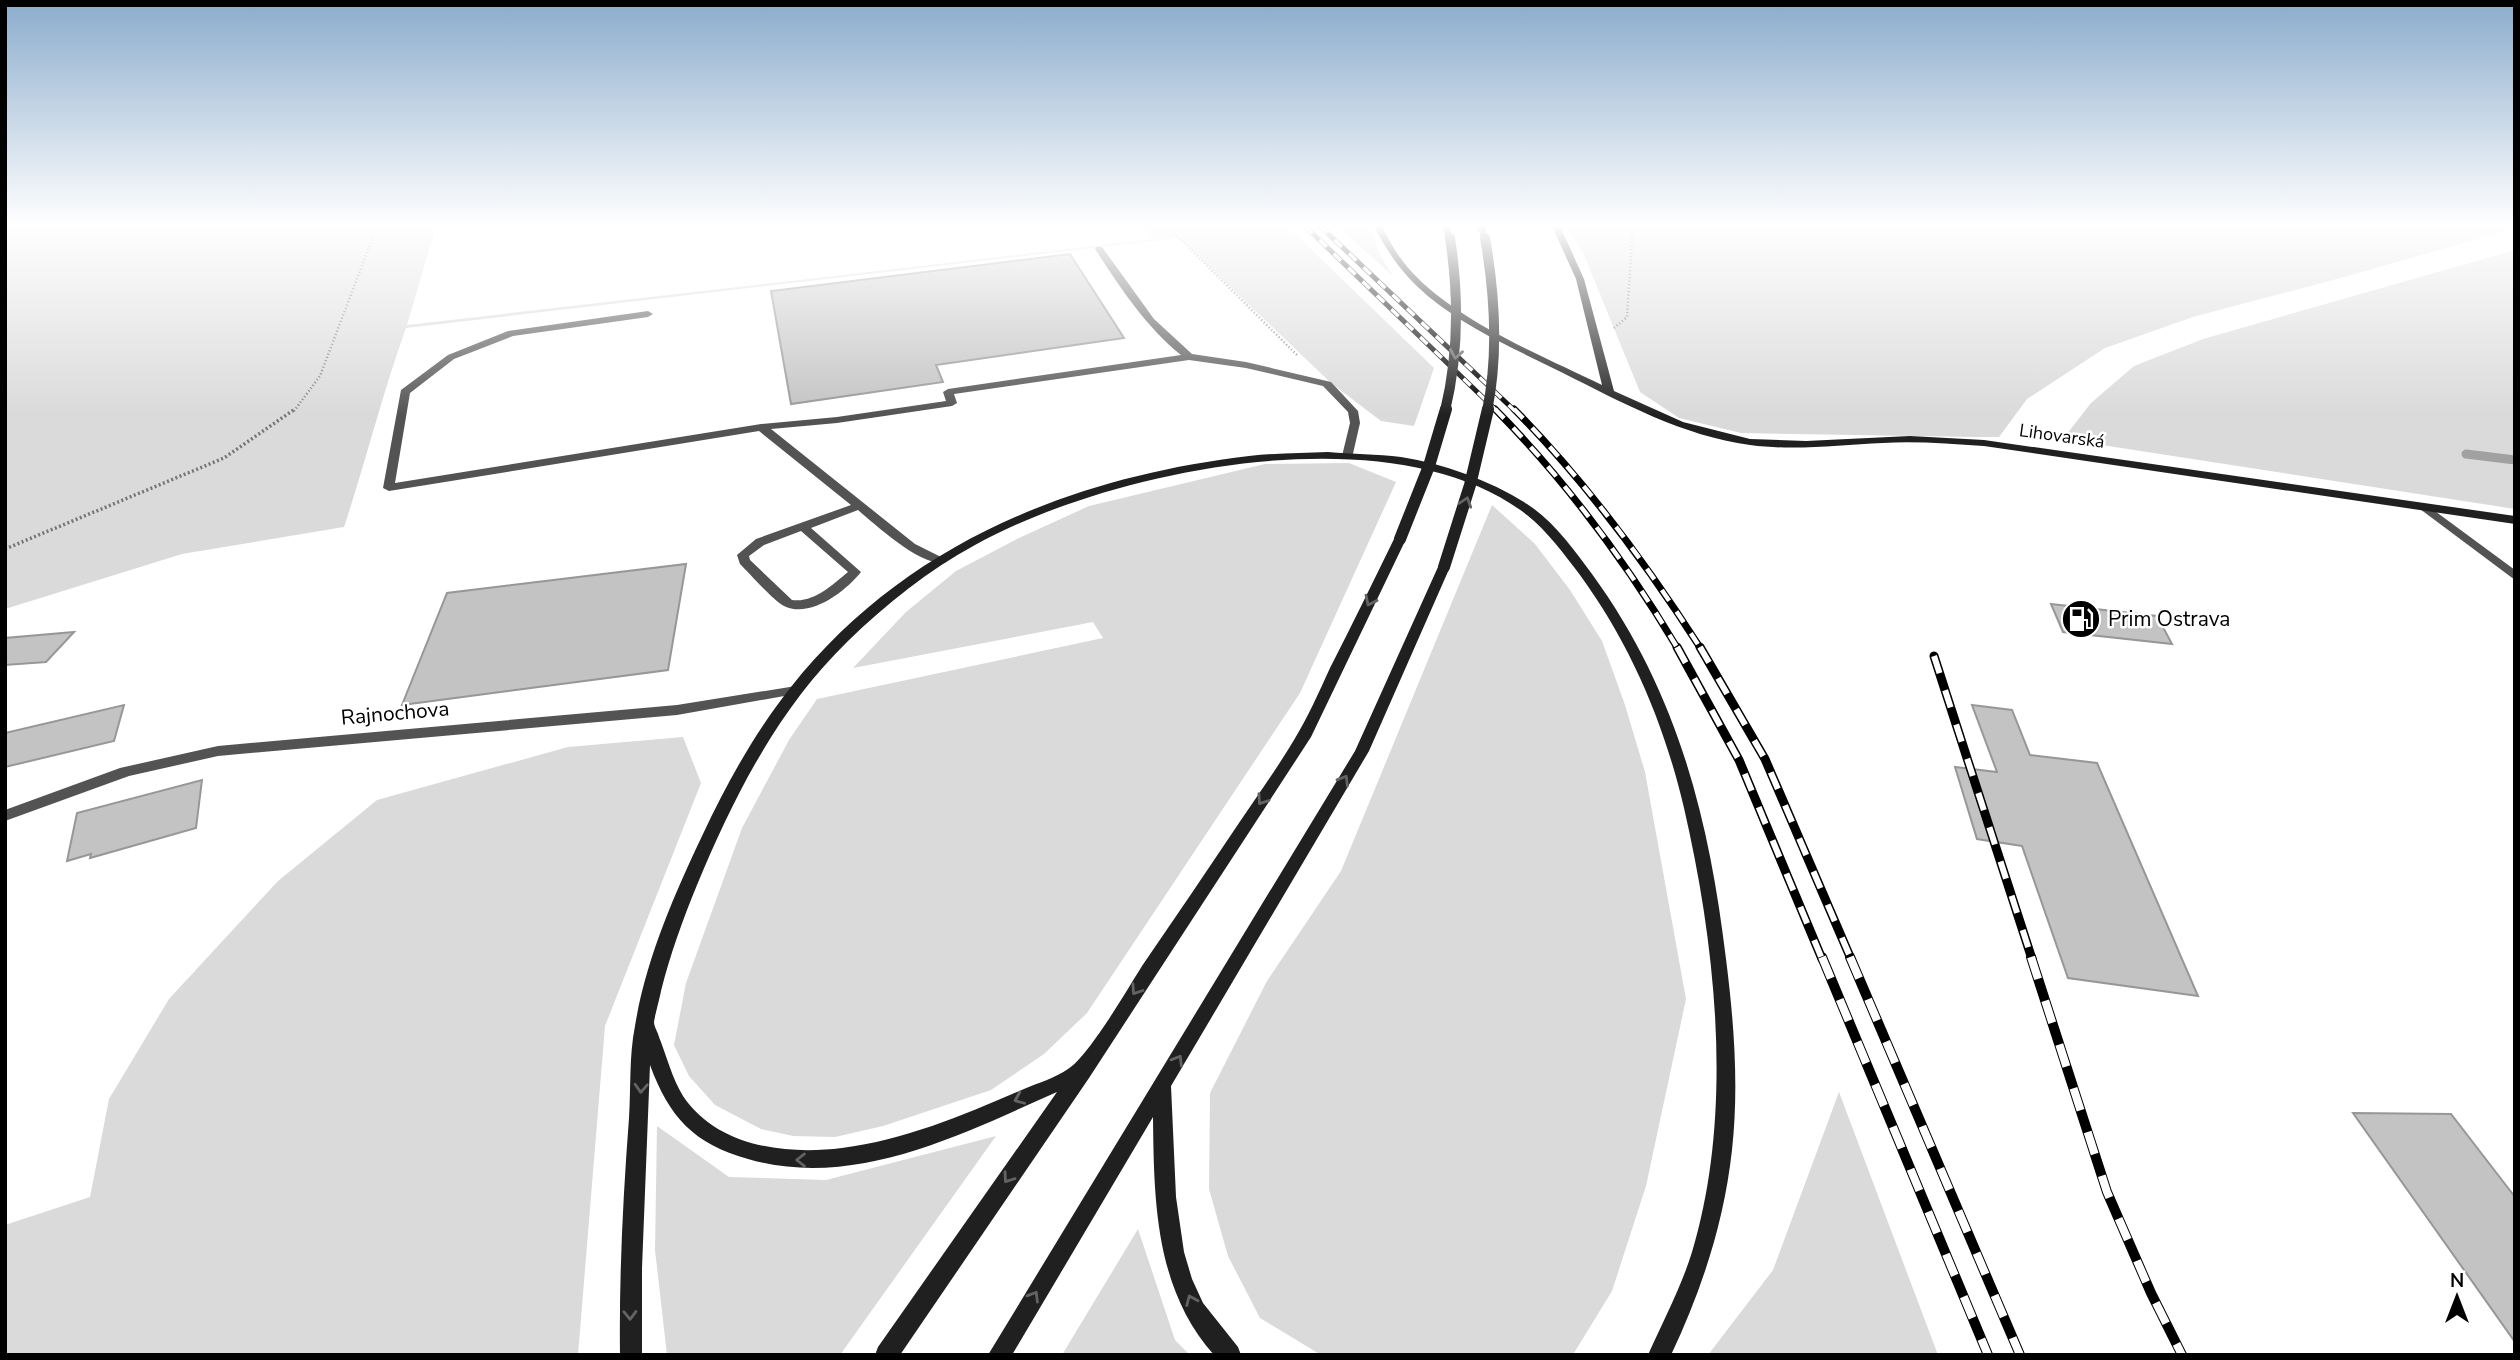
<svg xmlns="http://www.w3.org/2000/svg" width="2520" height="1360" font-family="'Nunito Sans',sans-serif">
<rect width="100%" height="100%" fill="#fff"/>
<!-- green -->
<g fill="#dadada">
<path d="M5,226H436L407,325L1154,239L1143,226H1287L1434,368L1414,426L1381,421L1331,383L1179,238L406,328C382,394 366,461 344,527L182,554L5,609Z"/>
<polygon points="1337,226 1370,226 1379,253 1393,276"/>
<polygon points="1566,226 2515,226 2515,228 2348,276 2193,317 2105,348 2027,399 1999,437 1976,437 1741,433 1679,418 1640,392 1584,255"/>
<polygon points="2515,250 2515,509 2063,439 2091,403 2134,366 2203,339"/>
<polygon points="1349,463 1396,482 1300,693 1087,1013 1044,1054 991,1090 883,1126 835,1137 793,1136 761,1129 715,1105 689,1076 674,1045 686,983 742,828 789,740 817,699 1103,638 1093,622 853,668 906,612 956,571 1019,538 1089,506 1265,464"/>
<polygon points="1492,505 1535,544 1570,590 1602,641 1625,705 1645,772 1686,999 1646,1186 1612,1291 1574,1353 1570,1355 1321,1355 1260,1318 1228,1256 1209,1189 1210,1093 1267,981 1341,871"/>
<polygon points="683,737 701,783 605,1026 578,1355 5,1355 5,1225 90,1197 109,1099 169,999 278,881 377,800 568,747"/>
<polygon points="1839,1092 1938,1355 1708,1355 1773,1270"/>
<polygon points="657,1126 729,1177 826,1180 996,1136 840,1355 667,1355 655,1250"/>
<polygon points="1138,1229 1175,1340 1190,1355 1062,1355"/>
</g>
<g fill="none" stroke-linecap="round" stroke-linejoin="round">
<!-- stream -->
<polyline stroke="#a1a1a1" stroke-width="9" points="2466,454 2515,460"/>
</g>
<!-- building -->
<g fill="#c3c3c3" stroke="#979797" stroke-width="2">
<polygon points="1070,254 1124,338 936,365 943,382 791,404 771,291"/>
<polygon points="686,564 668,670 402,705 447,593"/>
<polygon points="2051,604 2157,616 2172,644 2063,632"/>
<polygon points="74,632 46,662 5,665 5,638"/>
<polygon points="124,705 114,741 5,767 5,733"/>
<polygon points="1972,705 2012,710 2030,755 2097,763 2198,996 2068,978 2022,846 1977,839 1955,767 1997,772"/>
<polygon points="202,780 196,828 90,858 91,854 67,861 77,813"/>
<polygon points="2353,1113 2451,1114 2515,1197 2515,1342"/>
</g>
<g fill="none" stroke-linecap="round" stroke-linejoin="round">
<!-- path-far1 -->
<g stroke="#757575" stroke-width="2.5" stroke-dasharray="1 2.5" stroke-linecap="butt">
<polyline points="1167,226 1298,356"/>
<polyline points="1614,328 1627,317 1633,226"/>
<polyline points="294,411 320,376 377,226"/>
</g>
<!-- path -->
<polyline stroke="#757575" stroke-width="3.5" stroke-dasharray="2 2.5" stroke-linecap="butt" points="5,549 224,458 295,409"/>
<!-- lane -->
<path fill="#535353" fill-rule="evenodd" d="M1096,247H1102L1154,319L1192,354L1246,362L1331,382L1358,411L1360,423L1352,458L1348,459L1342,456L1350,423L1348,412L1323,386L1246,368L1189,360L954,394L957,403L952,406L837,423L771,429L915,544L947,560L945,563C920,566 877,526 858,510L811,528L861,572C846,591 810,619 784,606C773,600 750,574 740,564L737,555L756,539L851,505L759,431L389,491L383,488L401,390L448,355L508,331L648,311L653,314L648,317L513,336L454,359L410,393L395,483L761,424L837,417L946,401L943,392L948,389L1181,355C1145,326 1120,287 1095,249ZM801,531L848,572C832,585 814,603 792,600L750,560L749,556L764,545Z"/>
<!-- street -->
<g fill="#535353" fill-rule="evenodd">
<polygon points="2424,503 2515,570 2515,580 2420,509 2420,505"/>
<polygon points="796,686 803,690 801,693 677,715 218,756 129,776 5,821 5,810 120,768 218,746 677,705"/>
</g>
<!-- secondary -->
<g fill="#202020" fill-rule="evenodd">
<path d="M1374,226H1382C1386,234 1390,242 1395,250C1434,313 1537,353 1602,385L1576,279L1552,226H1560L1584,279L1614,391L1683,422L1750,439L1806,441L1910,436L1984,440L2515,516V524L1984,446C1950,444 1917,441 1883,443C1839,445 1794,451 1750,445C1683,436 1623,403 1563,373C1517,350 1468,329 1429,297C1405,277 1388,254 1374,226Z"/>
<polygon points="1442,226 1450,226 1453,240 1447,240"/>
<polygon points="1477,226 1485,226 1488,240 1482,240"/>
<path d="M1328,452C1352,454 1377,454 1401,457C1445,464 1489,480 1527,504C1554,521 1574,550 1592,574C1677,691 1709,817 1726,959C1734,1022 1739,1087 1732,1150C1724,1223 1702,1289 1671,1355H1648C1663,1321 1681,1288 1692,1252C1734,1113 1716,947 1684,808C1664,723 1631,645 1580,575C1564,554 1548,532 1527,515C1394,411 1112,469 975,545C929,570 886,604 848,641C778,709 734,796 697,885C683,919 670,955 661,991C661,993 654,1020 654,1022C654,1027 658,1032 659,1037C667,1057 672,1078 683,1096C717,1147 786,1155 842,1148C906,1140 966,1114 1024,1089C1038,1083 1055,1078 1068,1069C1088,1057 1127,990 1142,966C1175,918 1208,869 1241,820C1259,793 1278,767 1294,740C1308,717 1319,692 1330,668C1352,625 1373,582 1394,539L1400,535L1406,539L1311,737L1089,1078L900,1355H875L878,1347L1057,1092C962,1134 854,1190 748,1159C694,1144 669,1117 650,1065L642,1268V1355H620C619,1276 623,1197 629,1118C631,1087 629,1056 635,1026C646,959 674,895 703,834C727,783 755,732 791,687C904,544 1072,477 1249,456C1275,453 1302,453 1328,452Z"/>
<path d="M1444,563L1450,567L1369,751L1171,1086L1176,1197L1184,1252L1192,1279L1203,1303L1238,1347L1241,1355H1214C1155,1289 1154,1201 1153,1117L1012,1355H988L1355,751L1438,567Z"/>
</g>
<!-- rail-far3 casing -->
<g stroke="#000" stroke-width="5">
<g id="rail-far3">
<polyline points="1305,226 1497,411"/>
<polyline points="1320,226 1515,411"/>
</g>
</g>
<!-- rail-far2 casing -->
<g stroke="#000" stroke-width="7">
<g id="rail-far2">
<path d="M1495,409C1566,481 1626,562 1678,649"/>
<path d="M1514,409C1586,482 1646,563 1701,649"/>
</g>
</g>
<!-- rail-far1 casing -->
<g stroke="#000" stroke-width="9">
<g id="rail-far1">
<polyline points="1677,647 1739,760 1822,959"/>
<polyline points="1700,647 1765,759 1851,959"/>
<polyline points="1934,656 2032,959"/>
</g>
</g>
<!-- rail casing -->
<g stroke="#000" stroke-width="10">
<g id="rail">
<polyline points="1822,957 1988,1355"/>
<polyline points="1850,957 2020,1355"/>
<polyline points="2031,957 2107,1192 2151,1293 2182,1355"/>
</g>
</g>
<!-- rail-far3 -->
<use href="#rail-far3" stroke="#fff" stroke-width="3.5" stroke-dasharray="10" stroke-linecap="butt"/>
<!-- rail-far2 -->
<use href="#rail-far2" stroke="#fff" stroke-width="4.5" stroke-dasharray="13" stroke-linecap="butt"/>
<!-- rail-far1 -->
<use href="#rail-far1" stroke="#fff" stroke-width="6" stroke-dasharray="18" stroke-linecap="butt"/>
<!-- rail -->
<use href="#rail" stroke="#fff" stroke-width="8" stroke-dasharray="23" stroke-linecap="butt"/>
<!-- secondary-bridge-far1 -->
<g stroke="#202020" stroke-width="10">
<path d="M1485,238C1495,295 1499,353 1487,411"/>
<path d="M1445,411C1459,353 1459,297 1450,238"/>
</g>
<!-- secondary-bridge -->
<g stroke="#202020" stroke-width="12">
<polyline points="1400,539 1429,466 1446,409"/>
<polyline points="1444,567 1470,485 1488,409"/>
</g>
</g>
<!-- one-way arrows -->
<defs><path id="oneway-chevron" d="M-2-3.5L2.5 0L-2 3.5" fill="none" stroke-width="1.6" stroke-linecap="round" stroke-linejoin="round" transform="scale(1.75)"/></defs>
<g stroke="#636363">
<use href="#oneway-chevron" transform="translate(1456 354) rotate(100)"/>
<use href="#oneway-chevron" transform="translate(1466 502) rotate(-72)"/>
<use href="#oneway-chevron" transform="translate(1370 601) rotate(116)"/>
<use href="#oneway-chevron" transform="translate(1344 780) rotate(-59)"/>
<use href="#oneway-chevron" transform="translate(1262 800) rotate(124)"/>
<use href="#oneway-chevron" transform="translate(1136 990) rotate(124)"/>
<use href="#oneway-chevron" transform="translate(1178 1060) rotate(-59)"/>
<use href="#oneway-chevron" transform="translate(641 1088) rotate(93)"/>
<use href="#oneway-chevron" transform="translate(1019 1099) rotate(157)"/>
<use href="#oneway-chevron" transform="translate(801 1160) rotate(-180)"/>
<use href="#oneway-chevron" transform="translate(1008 1178) rotate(125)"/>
<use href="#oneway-chevron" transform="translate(1034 1296) rotate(-59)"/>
<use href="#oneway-chevron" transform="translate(1191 1300) rotate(-113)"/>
<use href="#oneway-chevron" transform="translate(630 1315) rotate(89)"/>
</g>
<!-- sky -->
<linearGradient id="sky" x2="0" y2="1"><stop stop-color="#8baccc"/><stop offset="0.54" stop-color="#fff"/><stop offset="1" stop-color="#fff" stop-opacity="0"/></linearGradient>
<rect width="2520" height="416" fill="url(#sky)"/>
<!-- icons -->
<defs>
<g id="fuel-disc" transform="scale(2.0125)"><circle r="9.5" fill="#000" stroke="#fff"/><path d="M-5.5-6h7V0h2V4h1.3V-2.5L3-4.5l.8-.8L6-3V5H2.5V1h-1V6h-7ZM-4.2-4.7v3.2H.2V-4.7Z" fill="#fff"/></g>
</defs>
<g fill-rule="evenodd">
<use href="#fuel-disc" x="2081" y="619"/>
</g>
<g text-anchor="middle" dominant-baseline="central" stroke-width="5" stroke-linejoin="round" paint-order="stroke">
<!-- far-street labels -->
<g font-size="18" fill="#000" stroke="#fff">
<text transform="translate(2062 436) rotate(8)">Lihovarská</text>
</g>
<!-- poi labels -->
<g font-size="21" fill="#000" stroke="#fff" text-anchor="start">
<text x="2108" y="619">Prim Ostrava</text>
</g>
<!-- street labels -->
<g font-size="21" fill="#000" stroke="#fff">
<text transform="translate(395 713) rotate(-5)">Rajnochova</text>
</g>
</g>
<!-- border -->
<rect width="2520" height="1360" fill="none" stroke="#000000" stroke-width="14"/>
<!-- north arrow -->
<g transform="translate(2457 1297)" stroke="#ffffff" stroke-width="5" paint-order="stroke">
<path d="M0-5L12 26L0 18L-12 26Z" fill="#000000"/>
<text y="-10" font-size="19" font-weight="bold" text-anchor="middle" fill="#000000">N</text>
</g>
</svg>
